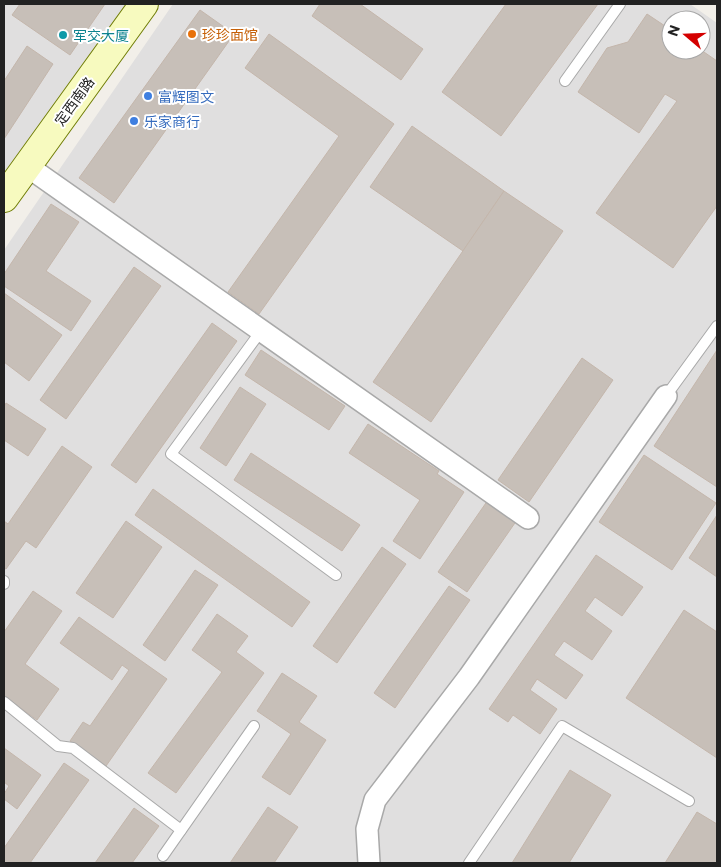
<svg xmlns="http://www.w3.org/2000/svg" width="721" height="867" font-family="Commissioner,'Noto Sans SC',sans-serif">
<rect width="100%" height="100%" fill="#f2efe9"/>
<!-- residential -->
<g fill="#e0dfdf" fill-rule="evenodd">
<polygon points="4,4 128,4 4,181"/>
<path d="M173,4H690L717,23V863H4V250ZM671,20H701V50H671Z"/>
</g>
<!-- building -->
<g fill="#c7bfb8" stroke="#c4b6ab">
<polygon points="20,4 105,4 70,55 12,15"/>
<polygon points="320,4 360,4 423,49 401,80 312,16"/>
<polygon points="506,4 598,4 501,136 442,92"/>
<polygon points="200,10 234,34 114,203 79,178"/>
<polygon points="647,14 671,30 671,50 701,50 717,61 717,206 673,268 596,213 677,101 665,94 639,133 578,92 607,48 628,42"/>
<polygon points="269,34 394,124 259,314 228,292 339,136 245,68"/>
<polygon points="27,46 53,64 4,139 4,81"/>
<polygon points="412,126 504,191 463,251 370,187"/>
<polygon points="504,191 563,231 431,422 373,382"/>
<polygon points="51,204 79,222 46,271 91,301 71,331 4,286 4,274"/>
<polygon points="134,267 161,286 66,419 40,400"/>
<polygon points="4,293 62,335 29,381 4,362"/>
<polygon points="212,323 237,341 136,483 111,465"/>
<polygon points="261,350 345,406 329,430 245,375"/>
<polygon points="717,350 717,487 654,446"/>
<polygon points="582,358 613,380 529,502 498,480"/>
<polygon points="240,387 266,404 226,466 200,448"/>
<polygon points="6,403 46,429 28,456 4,440 4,407"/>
<polygon points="368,424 439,471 437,474 464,492 420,559 393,541 420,500 349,453"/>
<polygon points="62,446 92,467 36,548 26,541 6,569 4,568 4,521 8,524"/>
<polygon points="251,453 360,525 342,551 234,480"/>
<polygon points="644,455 716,503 672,570 599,522"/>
<polygon points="153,489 310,602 292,627 135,515"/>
<polygon points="488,500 517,520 467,592 438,572"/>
<polygon points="717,515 717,577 689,558"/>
<polygon points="126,521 162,547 113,618 76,593"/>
<polygon points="382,547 406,564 337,663 313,646"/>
<polygon points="596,555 643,587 622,616 595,597 585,611 612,631 592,660 564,641 554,655 583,675 566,699 537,679 530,690 557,709 540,734 513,715 508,722 489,709"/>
<polygon points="195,570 218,585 165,661 143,645"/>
<polygon points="449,586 470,600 395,708 374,693"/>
<polygon points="33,591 62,611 25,664 59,689 37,720 4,696 4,632"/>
<polygon points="684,610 717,632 717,758 626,698"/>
<polygon points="217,614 248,636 236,652 264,673 176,793 148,773 222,672 192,650"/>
<polygon points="79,617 167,679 106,766 70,741 83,722 90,726 129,670 122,665 112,680 60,643"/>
<polygon points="282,673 317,696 299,722 326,740 290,795 262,777 291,734 257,711"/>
<polygon points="4,748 41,775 17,809 4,799 4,794 9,786 4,782"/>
<polygon points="64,763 89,780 30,863 4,863 4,848"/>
<polygon points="570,770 611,795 569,863 512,863"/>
<polygon points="268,807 298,827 274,863 230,863"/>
<polygon points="134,808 159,826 132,863 95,863"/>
<polygon points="697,812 717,824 717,863 665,863"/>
</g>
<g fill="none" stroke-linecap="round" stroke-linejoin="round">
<!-- service casing -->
<g stroke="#a9a9a9" stroke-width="12">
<g id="service">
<polyline points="565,81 620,4"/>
<polyline points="261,331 171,454 336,575"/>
<polyline points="666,396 717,326"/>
<polyline points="4,581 4,584"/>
<polyline points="4,702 58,746 73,748 181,830"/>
<polyline points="163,856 254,726"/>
<polyline points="469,863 562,726 689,801"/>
</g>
</g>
<!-- minor casing -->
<g stroke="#a9a9a9" stroke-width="24">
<g id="minor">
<polyline points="27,166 528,518"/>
<polyline points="369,863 367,829 375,800 469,677 666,396"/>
</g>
</g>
<!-- secondary casing -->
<g stroke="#707d05" stroke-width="30">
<polyline id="secondary" points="4,198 144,4"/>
</g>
<!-- service -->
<use href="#service" stroke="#fff" stroke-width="10"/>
<!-- minor -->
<use href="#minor" stroke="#fff" stroke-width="21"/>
<!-- secondary -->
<use href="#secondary" stroke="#f7fabf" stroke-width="28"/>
</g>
<!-- markers -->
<circle fill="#e8710a" stroke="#fff" stroke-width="2" cx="192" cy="34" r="5"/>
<circle fill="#0f9aa8" stroke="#fff" stroke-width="2" cx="63" cy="35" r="5"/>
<g fill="#3f7fe0" stroke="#fff" stroke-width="2">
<circle cx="148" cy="96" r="5"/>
<circle cx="134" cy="121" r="5"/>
</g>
<g text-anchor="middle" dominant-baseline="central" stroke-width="4" stroke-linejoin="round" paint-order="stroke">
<!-- food labels -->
<g font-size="14" fill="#c56008" stroke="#fff" text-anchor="start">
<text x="202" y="34">珍珍面馆</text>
</g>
<!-- culture labels -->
<g font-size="14" fill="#0d838f" stroke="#fff" text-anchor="start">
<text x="73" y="35">军交大厦</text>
</g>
<!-- shop labels -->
<g font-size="14" fill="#366cbe" stroke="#fff" text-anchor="start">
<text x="158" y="96">富辉图文</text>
<text x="144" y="121">乐家商行</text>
</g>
<!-- street labels -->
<g font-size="14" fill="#222" stroke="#fff">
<text transform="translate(74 101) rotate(-54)">定西南路</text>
</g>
</g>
<!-- border -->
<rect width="721" height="867" fill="none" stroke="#222222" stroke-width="10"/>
<!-- north arrow -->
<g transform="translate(686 35) rotate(289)"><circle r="24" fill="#ffffff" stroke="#a7a7a7"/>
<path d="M0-4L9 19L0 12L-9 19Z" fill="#d40000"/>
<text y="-8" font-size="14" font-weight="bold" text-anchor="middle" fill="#222222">N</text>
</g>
</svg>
